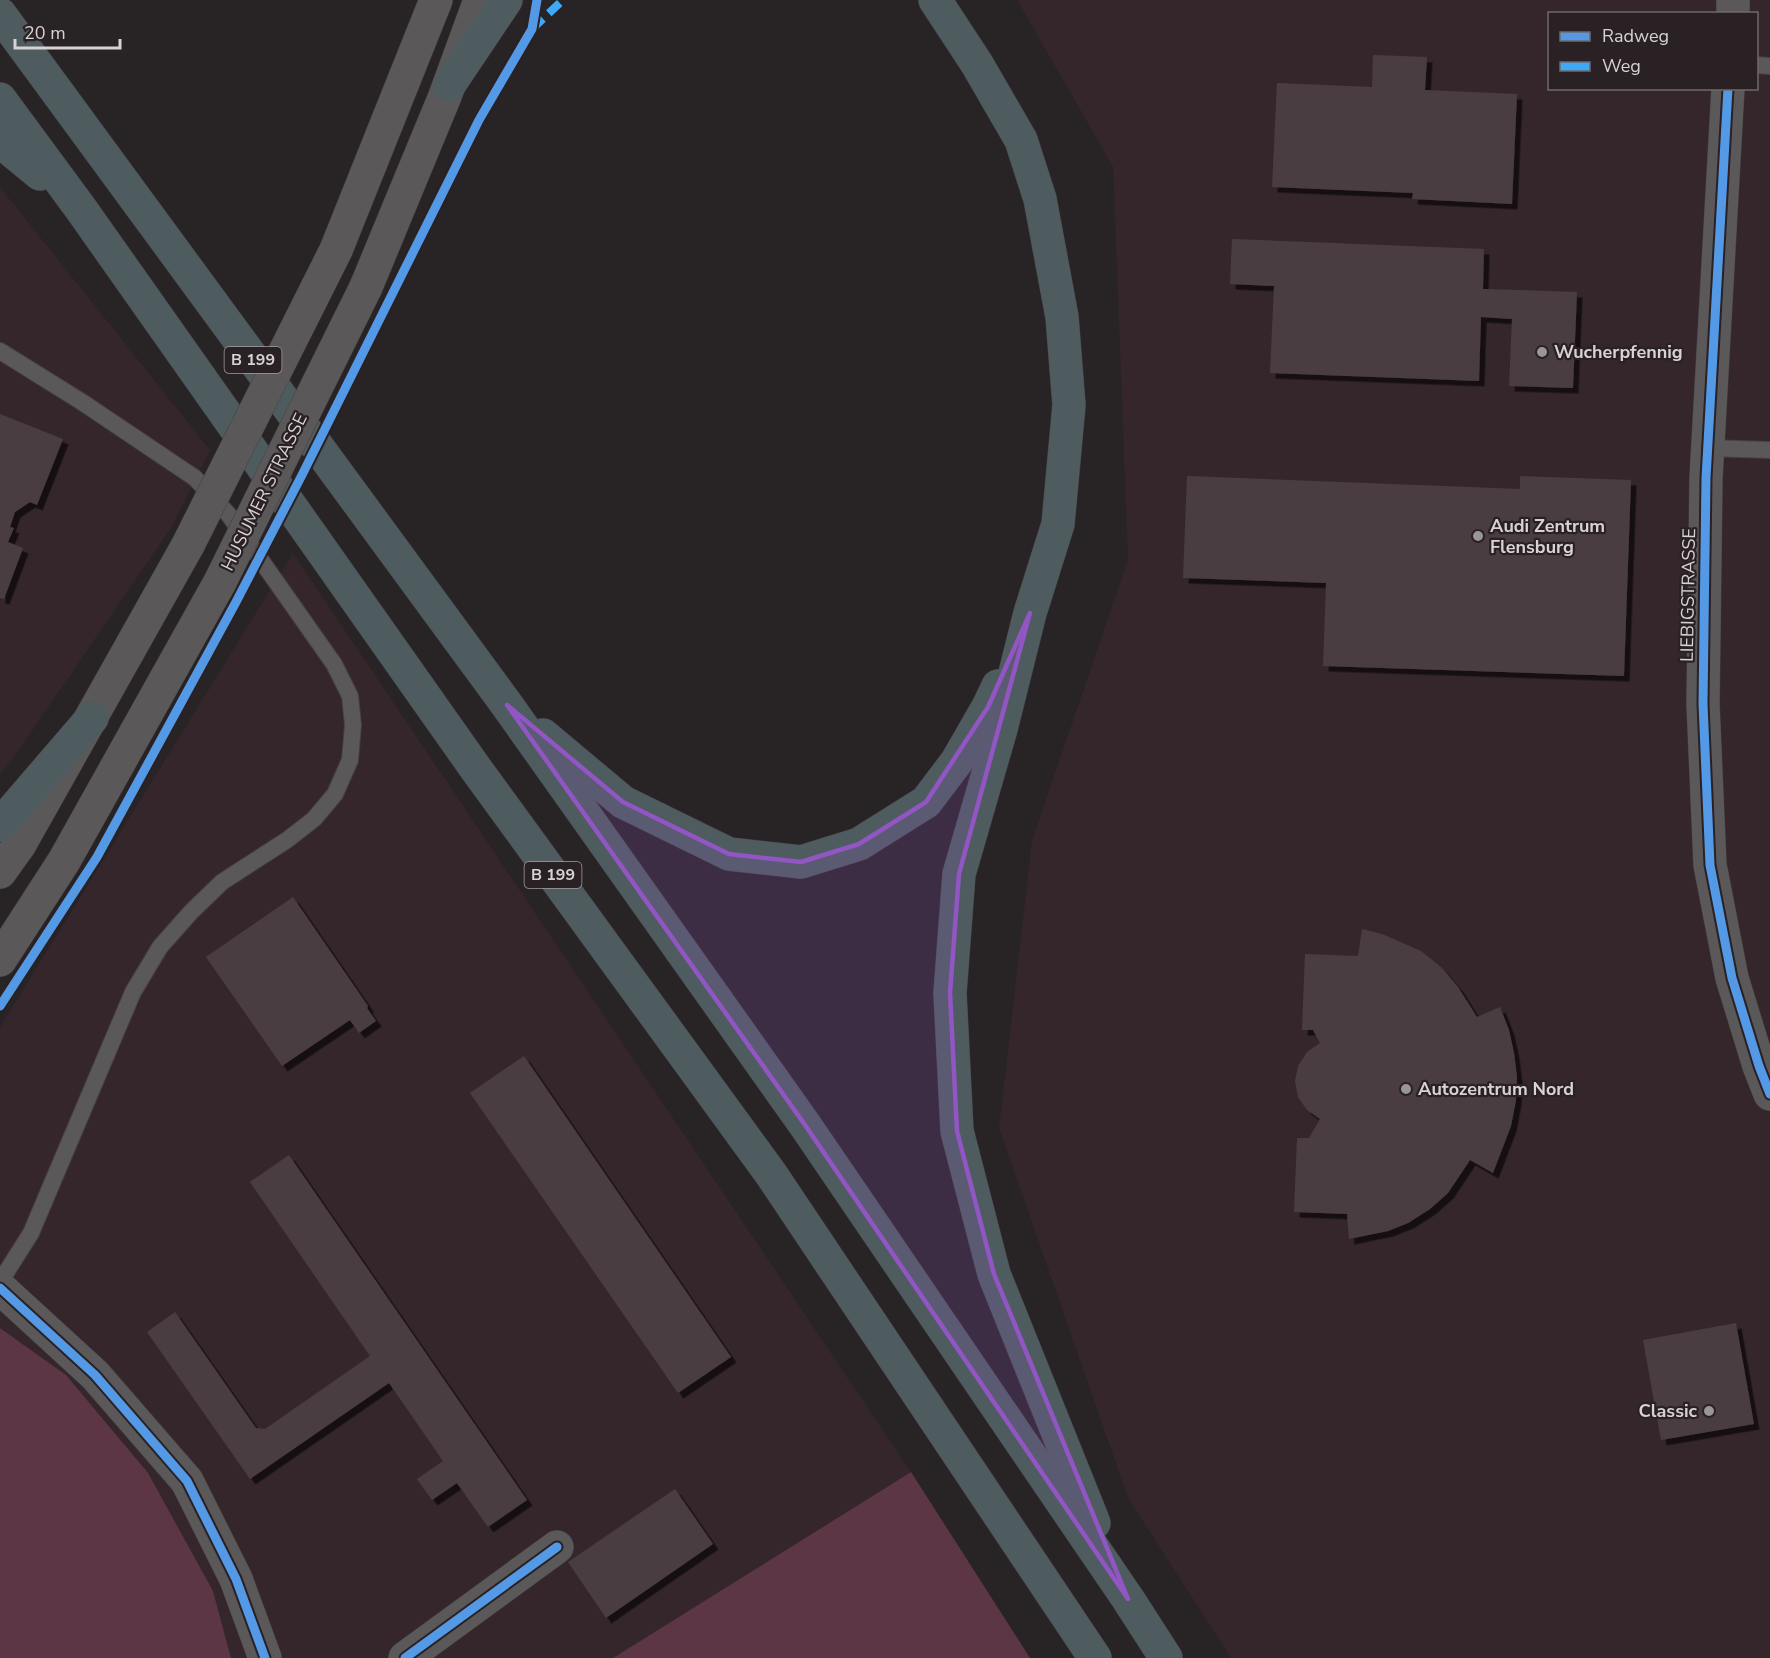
<svg xmlns="http://www.w3.org/2000/svg" width="1770" height="1658" font-family="'Nunito Sans',sans-serif">
<defs>
<filter id="shadow"><feDropShadow dx="5.5" dy="5.5" stdDeviation="0" flood-color="#0009"/></filter>
</defs>
<rect width="100%" height="100%" fill="#282325"/>
<!-- built -->
<g fill="#35262c" fill-rule="evenodd">
<path d="M1017,0H1770V1658H1231L1128,1498L999,1128L1032,840L1128,560L1113,167ZM1550,14H1756V88H1550Z"/>
<polygon points="0,187 210,450 171,528 12,760 0,774"/>
<polygon points="293,553 911,1472 613,1658 231,1658 213,1591 66,1375 0,1328 0,1027"/>
</g>
<!-- green -->
<g fill="#5c3644">
<polygon points="0,1328 66,1375 148,1473 213,1591 231,1658 0,1658"/>
<polygon points="911,1472 1030,1658 613,1658"/>
</g>
<!-- building -->
<g fill="#4a3d42" filter="url(#shadow)">
<polygon points="1373,55 1427,57 1425,90 1517,94 1512,204 1412,199 1413,193 1272,187 1277,83 1372,87"/>
<polygon points="1232,239 1484,249 1483,289 1577,292 1573,388 1509,386 1512,319 1481,317 1479,381 1270,373 1274,286 1230,284"/>
<polygon points="0,414 63,439 37,505 30,502 15,512 10,527 14,528 8,542 23,548 4,599 0,598"/>
<polygon points="1187,476 1520,489 1520,476 1631,480 1624,676 1323,666 1326,583 1183,578"/>
<polygon points="293,897 368,1006 367,1008 376,1021 359,1033 350,1020 282,1066 206,957"/>
<polygon points="1362,929 1382,934 1421,951 1442,968 1458,987 1477,1017 1500,1007 1509,1030 1514,1053 1517,1077 1516,1100 1511,1126 1493,1173 1470,1160 1448,1193 1430,1209 1408,1223 1388,1231 1349,1239 1347,1214 1294,1212 1297,1138 1309,1138 1320,1119 1307,1110 1298,1097 1295,1081 1298,1066 1307,1052 1320,1043 1313,1030 1302,1030 1305,954 1358,956"/>
<polygon points="524,1056 731,1357 678,1393 470,1093"/>
<polygon points="289,1155 527,1500 488,1527 457,1483 432,1500 417,1479 443,1461 389,1383 250,1479 147,1332 175,1312 256,1428 265,1429 370,1356 250,1182"/>
<polygon points="1736,1323 1754,1424 1661,1440 1643,1340"/>
<polygon points="675,1489 713,1544 606,1618 568,1562"/>
</g>
<g fill="none" stroke-linecap="round" stroke-linejoin="round">
<!-- lane casing -->
<g stroke="#454042" stroke-width="18">
<g id="lane">
<polyline points="1756,65 1770,66"/>
<polyline points="0,351 82,402 195,478 229,515 334,664 350,696 353,725 350,760 335,794 314,819 287,840 222,882 191,912 160,947 133,992 31,1233 0,1282"/>
<polyline points="1708,448 1770,450"/>
</g>
</g>
<!-- street casing -->
<g stroke="#454042" stroke-width="34">
<g id="street">
<polyline points="0,1288 95,1375 187,1481 236,1579 265,1658"/>
<polyline points="405,1658 557,1547"/>
</g>
</g>
<!-- secondary casing -->
<g stroke="#454042" stroke-width="34">
<g id="secondary">
<polyline points="1733,14 1733,0"/>
<polyline points="1728,88 1706,478 1703,704 1710,865 1732,978 1759,1066 1770,1094"/>
<polyline points="336,250 436,0"/>
<polyline points="366,287 445,96 480,0"/>
<polyline points="0,872 20,844 188,545"/>
<polyline points="0,960 64,861 220,582"/>
</g>
</g>
<!-- highway casing -->
<g stroke="#454042" stroke-width="34">
<g id="highway">
<polyline points="935,0 977,64 1021,140 1040,199 1062,317 1069,405 1058,524 1030,613 1001,729 959,874 950,993 957,1131 994,1274 1094,1523"/>
<polyline points="0,14 507,705 805,1125 1128,1599 1166,1658"/>
<polyline points="449,85 506,0"/>
<polyline points="0,99 81,209 476,769 771,1174 1095,1658"/>
<polyline points="0,141 40,174"/>
<polyline points="543,735 623,802 729,854 801,862 859,844 926,802 957,761 988,707 998,686"/>
<polyline points="0,825 92,718"/>
</g>
</g>
<!-- lane -->
<use href="#lane" stroke="#5b5859" stroke-width="16"/>
<!-- street -->
<use href="#street" stroke="#5b5859" stroke-width="33"/>
<!-- secondary -->
<use href="#secondary" stroke="#5b5859" stroke-width="33"/>
<!-- highway -->
<use href="#highway" stroke="#4e5c60" stroke-width="33"/>
<!-- secondary-bridge casing -->
<g stroke="#454042" stroke-width="34" stroke-linecap="butt">
<g id="secondary-bridge">
<polyline points="188,545 336,250"/>
<polyline points="220,582 366,287"/>
</g>
</g>
<!-- secondary-bridge -->
<use href="#secondary-bridge" stroke="#5b5859" stroke-width="33"/>
<!-- quiet -->
<polyline stroke="#3fa9f5" stroke-width="8" stroke-dasharray="15 8" stroke-linecap="butt" points="532,29 563,0"/>
<!-- cycleway casing -->
<g stroke="#2a2124" stroke-width="13">
<g id="cycleway">
<polyline points="1728,88 1706,478 1703,704 1710,865 1732,978 1759,1066 1770,1094"/>
<polyline points="0,1006 97,857 236,602 302,475 479,120 532,29 537,0"/>
<polyline points="0,1288 95,1375 187,1481 236,1579 265,1658"/>
<polyline points="405,1658 557,1547"/>
</g>
</g>
<!-- cycleway -->
<use href="#cycleway" stroke="#5399e6" stroke-width="9"/>
</g>
<!-- marked area -->
<path fill="#9256c4" fill-opacity="0.2" stroke="#9256c4" stroke-width="4.5" stroke-linejoin="round" d="M1030,613L959,874L950,993L957,1131L994,1274L1128,1599L805,1125L507,705L623,802L729,854L801,862L859,844L926,802L988,707Z"/>
<!-- markers -->
<g fill="#9a9597" stroke="#2a2124" stroke-width="2">
<circle cx="1542" cy="352" r="6"/>
<circle cx="1478" cy="536" r="6"/>
<circle cx="1406" cy="1089" r="6"/>
<circle cx="1709" cy="1411" r="6"/>
</g>
<g text-anchor="middle" dominant-baseline="central" stroke-width="4.5" stroke-linejoin="round" paint-order="stroke">
<!-- shield labels -->
<g fill="#2a2124" stroke="#a49d9f" stroke-width="1.5">
<rect x="224.5" y="347" width="57" height="26" rx="4.5"/>
<rect x="524.5" y="862" width="57" height="26" rx="4.5"/>
</g>
<g font-size="16" font-weight="bold" fill="#d8d2d4">
<text x="253" y="360">B 199</text>
<text x="553" y="875">B 199</text>
</g>
<!-- poi labels -->
<g font-size="18" font-weight="bold" fill="#d8d2d4" stroke="#2a2124" text-anchor="start">
<text x="1554" y="352">Wucherpfennig</text>
<text x="1490" y="526">Audi Zentrum<tspan x="1490" dy="21">Flensburg</tspan></text>
<text x="1418" y="1089">Autozentrum Nord</text>
<text x="1697" y="1411" text-anchor="end">Classic</text>
</g>
<!-- street labels -->
<g font-size="18" fill="#d8d2d4" stroke="#2a2124">
<text transform="translate(264 492) rotate(-64)">HUSUMER STRASSE</text>
<text transform="translate(1688 595) rotate(-89)">LIEBIGSTRASSE</text>
</g>
</g>
<!-- legend -->
<rect x="1548" y="12" width="210" height="78" fill="#2a2124" stroke="#70686a" stroke-width="1.5"/>
<rect x="1560" y="32" width="30" height="9" fill="#5399e6" stroke="#70686a" stroke-width="1.5"/>
<text x="1602" y="42" font-size="18" fill="#d8d2d4">Radweg</text>
<rect x="1560" y="62" width="30" height="9" fill="#3fa9f5" stroke="#70686a" stroke-width="1.5"/>
<text x="1602" y="72" font-size="18" fill="#d8d2d4">Weg</text>
<!-- scale -->
<path d="M15 39v9h105v-9" fill="none" stroke="#d8d2d4" stroke-width="3"/>
<text x="24" y="39" font-size="18" fill="#d8d2d4" stroke="#2a2124" stroke-width="4.5" paint-order="stroke">20 m</text>
</svg>
